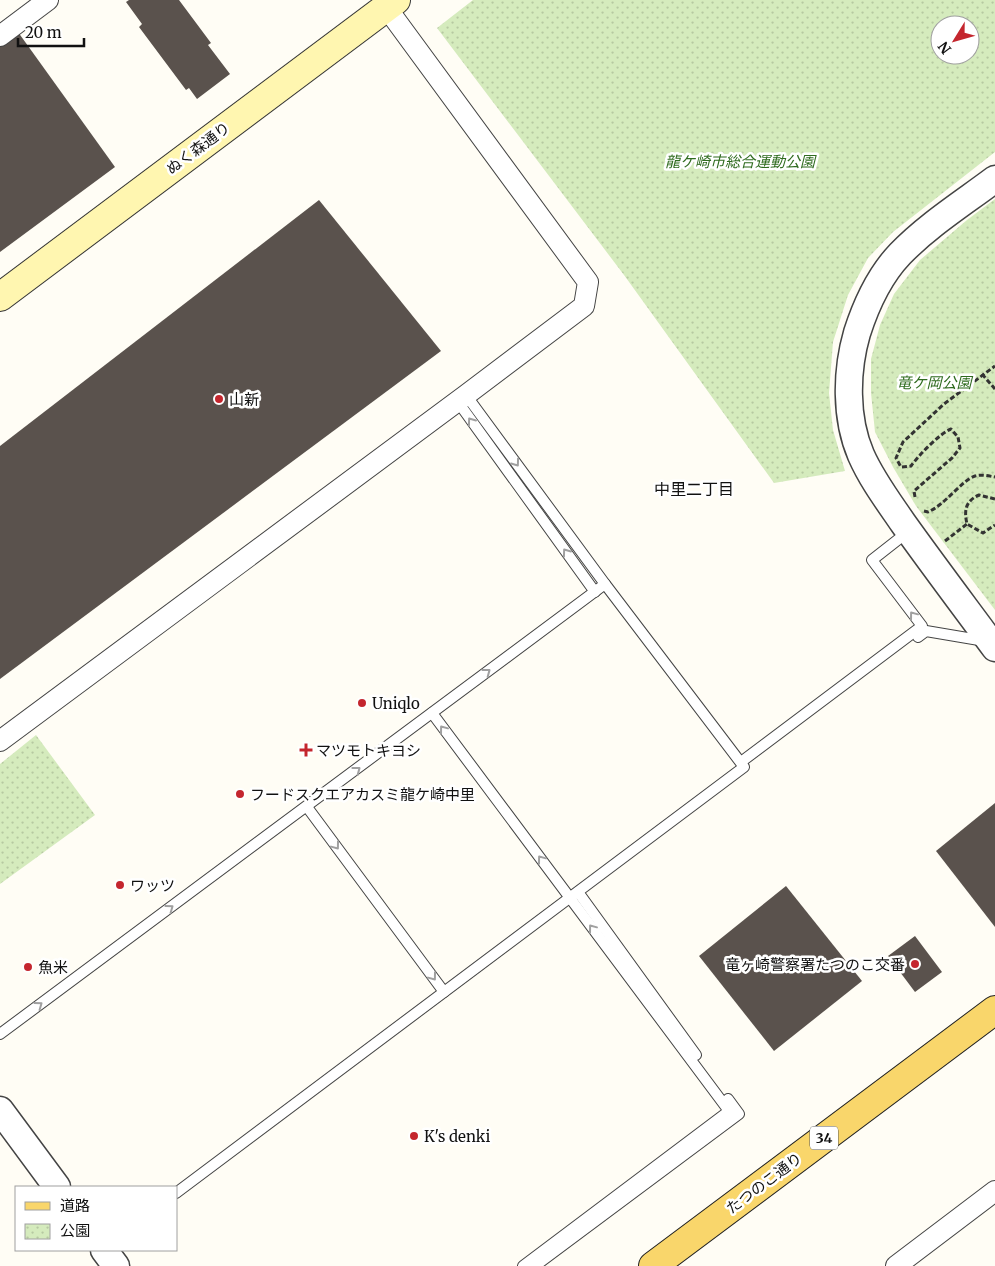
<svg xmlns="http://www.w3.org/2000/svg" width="995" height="1266" font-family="Merriweather,'Noto Sans JP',serif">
<defs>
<pattern id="park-dots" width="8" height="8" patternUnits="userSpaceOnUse" patternTransform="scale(1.25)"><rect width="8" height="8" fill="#d5ebbd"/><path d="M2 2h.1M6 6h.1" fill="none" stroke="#b6c8a1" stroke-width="1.8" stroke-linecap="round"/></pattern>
</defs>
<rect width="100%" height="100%" fill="#fffdf5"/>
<!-- park -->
<g fill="url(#park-dots)" fill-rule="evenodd">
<path d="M473,0H995V152L893,232L868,258L848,295L833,342L829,393L833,430L845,471L774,483L624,275L437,28ZM940,25H970V55H940Z"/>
<polygon points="995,199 995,610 916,506 893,467 875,432 871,393 871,359 880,325 894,294 920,260 967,220"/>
<polygon points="36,735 95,815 0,884 0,764"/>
</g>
<!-- building -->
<g fill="#5a524d">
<polygon points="129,0 179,0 211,43 208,45 230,74 197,99 189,88 186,90 139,27 142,24 126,2"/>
<polygon points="18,32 115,167 0,252 0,45"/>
<polygon points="319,200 441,351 0,679 0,446"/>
<polygon points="995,803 995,927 936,851"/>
<polygon points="786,886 862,981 774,1051 699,956"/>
<polygon points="915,936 942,972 915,992 888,956"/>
</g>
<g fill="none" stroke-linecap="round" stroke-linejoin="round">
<!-- service casing -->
<g stroke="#444" stroke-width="12">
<g id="service">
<polyline points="466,395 605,584"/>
<polyline points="458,402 595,592"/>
<polyline points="918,637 926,631 985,641"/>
<polyline points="432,713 729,1111 523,1266"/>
<polyline points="741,762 922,626 872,560 909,531"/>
<polyline points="307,807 444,992"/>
<polyline points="578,892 696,1055"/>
<polyline points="0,1034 605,584 744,767 176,1193"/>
<polyline points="535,1266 739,1114 728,1099"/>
</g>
</g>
<!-- minor casing -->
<g stroke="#444" stroke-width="22">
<g id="minor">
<polyline points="0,36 48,0"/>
<polyline points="0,741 466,395 584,306 588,282 386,7"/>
<polyline points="896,1266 995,1191"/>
</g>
</g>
<!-- tertiary casing -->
<g stroke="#444" stroke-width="29">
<g id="tertiary">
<path d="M995,179C963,203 928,225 900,254C879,276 866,305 857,333C846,371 845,418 861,455C872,480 888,501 903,523C933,565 964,606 995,648"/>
<polyline points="0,1110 57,1187"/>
<polyline points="104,1250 116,1266"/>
</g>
</g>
<!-- secondary casing -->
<g stroke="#333" stroke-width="30">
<polyline id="secondary" points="0,297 396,0"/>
</g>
<!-- primary casing -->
<g stroke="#222" stroke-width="30">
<polyline id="primary" points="653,1266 995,1010"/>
</g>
<!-- path -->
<g stroke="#333" stroke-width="3" stroke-dasharray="5 2.5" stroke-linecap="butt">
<polyline points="982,374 995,389"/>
<path d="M915,497L914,491L952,458L960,448L958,437L951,429C939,434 919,455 911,466L901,467L896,458L903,442L944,404L995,366"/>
<path d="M995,499L979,495C965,501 964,511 967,524L983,533L995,525"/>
<path d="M924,511L928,512C946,504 961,481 975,476C981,474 989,476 995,477"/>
<polyline points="945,541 967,524"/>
</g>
<!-- service -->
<use href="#service" stroke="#fff" stroke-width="10"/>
<!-- minor -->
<use href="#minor" stroke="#fff" stroke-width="20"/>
<!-- tertiary -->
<use href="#tertiary" stroke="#fff" stroke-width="26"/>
<!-- secondary -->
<use href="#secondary" stroke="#fff6b0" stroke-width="28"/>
<!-- primary -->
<use href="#primary" stroke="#f9d66b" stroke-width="28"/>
</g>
<!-- one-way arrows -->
<defs><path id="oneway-chevron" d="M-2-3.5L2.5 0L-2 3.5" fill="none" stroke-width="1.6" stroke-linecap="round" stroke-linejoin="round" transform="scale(1.25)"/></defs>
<g stroke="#a0a0a0">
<use href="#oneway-chevron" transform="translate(471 421) rotate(-126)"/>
<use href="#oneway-chevron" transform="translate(516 463) rotate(54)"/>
<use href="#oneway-chevron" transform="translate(566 552) rotate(-126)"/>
<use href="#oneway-chevron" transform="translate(913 615) rotate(-127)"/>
<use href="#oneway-chevron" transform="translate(487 672) rotate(-37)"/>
<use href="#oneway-chevron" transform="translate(443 729) rotate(-127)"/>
<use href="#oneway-chevron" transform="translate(357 770) rotate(-37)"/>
<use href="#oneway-chevron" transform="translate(336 846) rotate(53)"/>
<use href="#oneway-chevron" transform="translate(541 859) rotate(-127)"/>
<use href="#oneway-chevron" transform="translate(170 908) rotate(-36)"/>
<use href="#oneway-chevron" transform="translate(592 928) rotate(-127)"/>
<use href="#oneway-chevron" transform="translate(433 977) rotate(53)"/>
<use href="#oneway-chevron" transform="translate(39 1005) rotate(-36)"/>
</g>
<!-- markers -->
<g fill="#c4262e" stroke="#fff" stroke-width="2">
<circle cx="219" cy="399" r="5"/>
<circle cx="362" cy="703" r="5"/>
<path d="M303.5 742.5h5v5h5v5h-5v5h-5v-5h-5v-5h5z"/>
<circle cx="240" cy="794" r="5"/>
<circle cx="120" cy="885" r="5"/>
<circle cx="915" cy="964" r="5"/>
<circle cx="28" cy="967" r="5"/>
<circle cx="414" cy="1136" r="5"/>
</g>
<g text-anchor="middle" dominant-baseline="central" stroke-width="5" stroke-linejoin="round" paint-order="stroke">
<!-- shield labels -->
<rect fill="#fff" stroke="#585858" stroke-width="1" x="810" y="1126.5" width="28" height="23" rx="4"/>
<g font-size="14" font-weight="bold" fill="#111">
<text x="824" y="1138">34</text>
</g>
<!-- street labels -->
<g font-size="15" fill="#111" stroke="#fff">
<text transform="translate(198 148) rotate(-37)">ぬく森通り</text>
<text transform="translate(764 1183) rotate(-37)">たつのこ通り</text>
</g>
<!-- park labels -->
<g font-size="15" font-style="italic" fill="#2f6b1f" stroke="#fff">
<text x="740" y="161">龍ケ崎市総合運動公園</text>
<text x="934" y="382">竜ケ岡公園</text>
</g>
<!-- poi labels -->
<g font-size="15" fill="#111" stroke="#fff" text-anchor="start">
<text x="229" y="399">山新</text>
<text x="372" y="703">Uniqlo</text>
<text x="316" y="750">マツモトキヨシ</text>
<text x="250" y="794">フードスクエアカスミ龍ケ崎中里</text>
<text x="130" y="885">ワッツ</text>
<text x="905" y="964" text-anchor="end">竜ヶ崎警察署たつのこ交番</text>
<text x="38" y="967">魚米</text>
<text x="424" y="1136">K's denki</text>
</g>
<!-- neighbourhood labels -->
<g font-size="16" fill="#111" stroke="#fff">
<text x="694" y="489">中里二丁目</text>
</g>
</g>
<!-- legend -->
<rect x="15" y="1186" width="162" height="65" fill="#ffffff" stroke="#a0a0a0"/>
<rect x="25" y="1202" width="25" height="8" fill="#f9d66b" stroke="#a0a0a0"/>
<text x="60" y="1211" font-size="15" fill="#111111">道路</text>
<rect x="25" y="1224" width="25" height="15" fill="url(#park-dots)" stroke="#a0a0a0"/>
<text x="60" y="1236" font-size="15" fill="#111111">公園</text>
<!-- north arrow -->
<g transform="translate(955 40) rotate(233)"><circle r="24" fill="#ffffff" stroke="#a0a0a0"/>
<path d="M0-4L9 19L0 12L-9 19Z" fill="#c4262e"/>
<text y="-8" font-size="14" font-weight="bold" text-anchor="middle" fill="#111111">N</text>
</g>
<!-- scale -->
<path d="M18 38v8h66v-8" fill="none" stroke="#111111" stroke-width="2.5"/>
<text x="25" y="38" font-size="15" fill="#111111" stroke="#ffffff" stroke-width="4" paint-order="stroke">20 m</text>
</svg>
